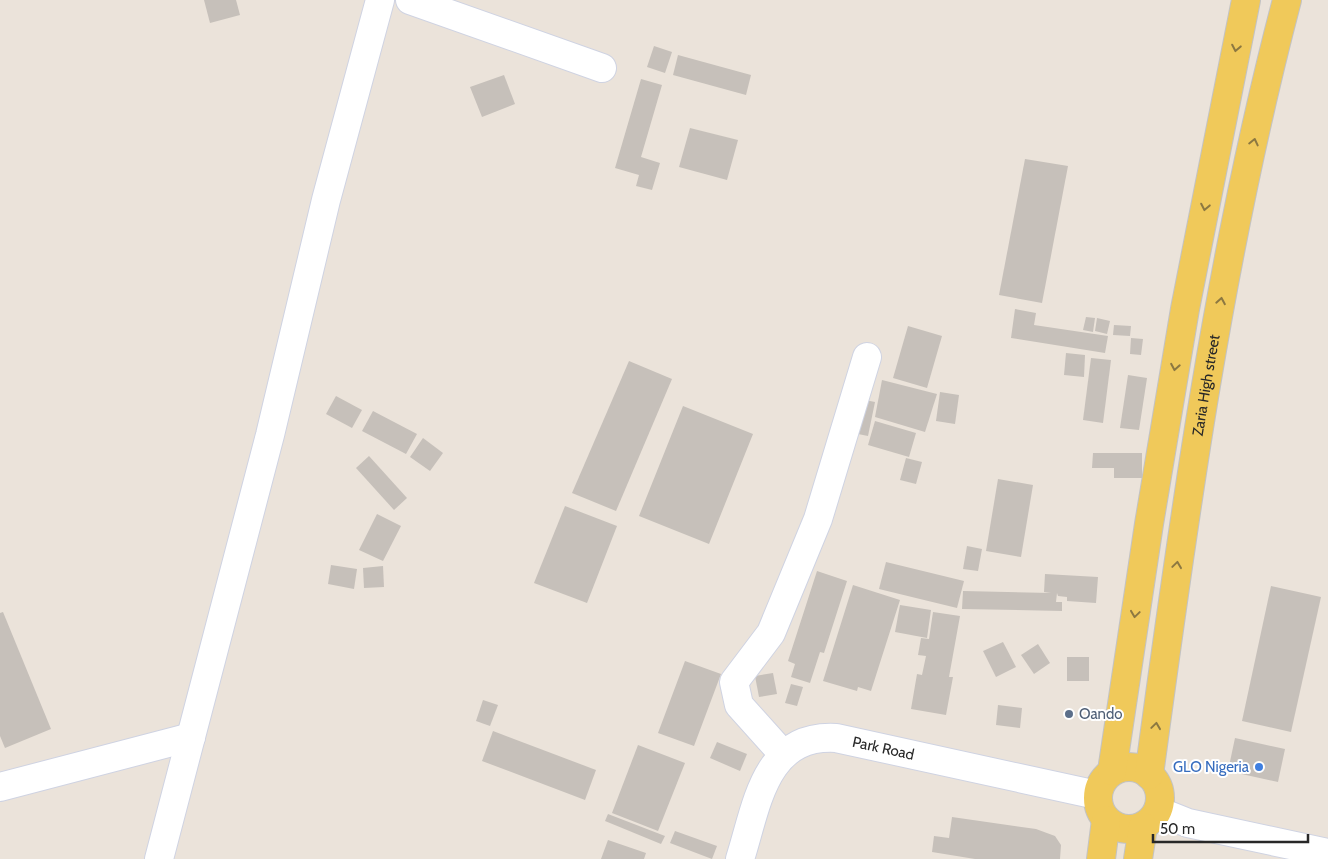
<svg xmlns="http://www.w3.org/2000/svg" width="1328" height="859" font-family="Cabin,sans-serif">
<rect width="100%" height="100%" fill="#ebe3da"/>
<!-- building -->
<g fill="#c6c0ba">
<polygon points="204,0 236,0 240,15 210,23"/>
<polygon points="654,46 672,52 665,73 647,67"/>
<polygon points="678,55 751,75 746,95 673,75"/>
<polygon points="504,75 515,104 482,117 470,87"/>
<polygon points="641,79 662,85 641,157 660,163 652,190 636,186 639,175 615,168"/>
<polygon points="690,128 738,140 727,180 679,167"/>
<polygon points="1025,159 1068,166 1042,303 999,295"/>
<polygon points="1015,309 1036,313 1034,325 1108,336 1105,353 1011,338"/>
<polygon points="1086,317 1095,318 1093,332 1083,330"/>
<polygon points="1097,318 1110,321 1107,334 1095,331"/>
<polygon points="1114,325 1131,326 1130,336 1113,335"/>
<polygon points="908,326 942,336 927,388 893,378"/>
<polygon points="1131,338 1143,339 1141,355 1130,354"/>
<polygon points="1066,353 1085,355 1084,377 1064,375"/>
<polygon points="1091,358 1111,360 1103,423 1083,420"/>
<polygon points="629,361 672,379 616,511 572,493"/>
<polygon points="1128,375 1147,378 1139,430 1120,428"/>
<polygon points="882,380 937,394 925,432 875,417"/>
<polygon points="940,392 959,395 955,424 936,421"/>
<polygon points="336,396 362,410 352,428 326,414"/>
<polygon points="865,400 875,402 868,436 858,434"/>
<polygon points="683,406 753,434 709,544 639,516"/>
<polygon points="373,411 417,434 406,454 362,431"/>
<polygon points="875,421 916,433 909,457 868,445"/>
<polygon points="423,438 443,453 430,471 410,457"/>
<polygon points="1093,453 1142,453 1142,478 1114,478 1114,468 1092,468"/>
<polygon points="369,456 407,498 394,510 356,468"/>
<polygon points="906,458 922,462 916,484 900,480"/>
<polygon points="998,479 1033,485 1021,557 986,551"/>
<polygon points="565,506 617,526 587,603 534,583"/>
<polygon points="377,514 401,526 383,561 359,550"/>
<polygon points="967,546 982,549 978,571 963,569"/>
<polygon points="886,562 964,581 957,608 879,589"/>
<polygon points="331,565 357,569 354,589 328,584"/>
<polygon points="383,566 384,587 364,588 363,568"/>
<polygon points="817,571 847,581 824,653 820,652 810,683 791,677 795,664 788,661"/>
<polygon points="1045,574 1098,577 1096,603 1067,601 1067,597 1058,596 1057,593 1056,602 1062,602 1062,611 962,609 963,591 1051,593 1044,592"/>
<polygon points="853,585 900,600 871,691 858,687 857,691 823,681"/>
<polygon points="1271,586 1321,597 1291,732 1242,721"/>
<polygon points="900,605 931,610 927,638 895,632"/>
<polygon points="3,612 51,729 5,748 0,736 0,613"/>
<polygon points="933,612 960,616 949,677 953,677 946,715 911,709 917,674 922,675 926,656 918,655 921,638 929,639"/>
<polygon points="1003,642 1016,667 996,677 983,651"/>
<polygon points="1038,644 1050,663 1034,674 1021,655"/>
<rect x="1067" y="657" width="22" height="24"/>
<polygon points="685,661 721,674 694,746 658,733"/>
<polygon points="773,673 777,694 759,697 755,676"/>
<polygon points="791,684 803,687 797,706 785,703"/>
<polygon points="483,700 498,705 490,726 476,721"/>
<polygon points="998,705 1022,708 1020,728 996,725"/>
<polygon points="493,731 596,770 585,800 482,761"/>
<polygon points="1235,738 1285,749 1278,782 1228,771"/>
<polygon points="717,742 747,754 740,771 710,758"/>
<polygon points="638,745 685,763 658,831 612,813"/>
<polygon points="608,814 665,836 661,844 605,821"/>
<polygon points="952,817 1036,829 1055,836 1061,845 1060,859 975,859 932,852 934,836 949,838"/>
<polygon points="675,831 717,846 712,859 670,843"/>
<polygon points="608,840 646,853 644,859 601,859"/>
</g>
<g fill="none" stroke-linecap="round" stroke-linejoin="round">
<!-- minor casing -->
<g stroke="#cfd3e2" stroke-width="30">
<g id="minor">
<polyline points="410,0 602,68"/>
<polyline points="783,754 739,705 734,682 771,633 818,519 867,357"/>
<polyline points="0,787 191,737"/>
<polyline points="1158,811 1188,823 1328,853"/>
<polyline points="159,859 270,435 326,200 380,0"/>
<path id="s1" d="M740,859C757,806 764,734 836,738L1097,795"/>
</g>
</g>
<!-- major casing -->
<g stroke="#c3c3c3" stroke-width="30">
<g id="major">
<circle cx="1129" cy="798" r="31"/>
<polyline points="1112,771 1149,524 1185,309 1246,0"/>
<path id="s2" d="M1149,775C1184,515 1220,254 1287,0"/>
<polyline points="1101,859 1106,820"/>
<polyline points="1138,859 1143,827"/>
</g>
</g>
<!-- minor -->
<use href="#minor" stroke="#fff" stroke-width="28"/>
<!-- major -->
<use href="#major" stroke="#f0c95a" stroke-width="28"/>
</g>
<!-- one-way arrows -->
<defs><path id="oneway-chevron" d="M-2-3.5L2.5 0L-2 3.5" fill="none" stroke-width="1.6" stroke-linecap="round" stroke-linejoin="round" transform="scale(1.25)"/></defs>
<g stroke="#8c7841">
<use href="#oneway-chevron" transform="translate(1236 48) rotate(101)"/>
<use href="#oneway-chevron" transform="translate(1254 142) rotate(-77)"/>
<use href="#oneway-chevron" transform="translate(1205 207) rotate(101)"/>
<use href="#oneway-chevron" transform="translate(1221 301) rotate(-80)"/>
<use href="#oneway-chevron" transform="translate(1175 367) rotate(100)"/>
<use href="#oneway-chevron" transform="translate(1177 565) rotate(-82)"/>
<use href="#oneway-chevron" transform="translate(1135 614) rotate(98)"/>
<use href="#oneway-chevron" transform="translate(1156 726) rotate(-82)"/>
</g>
<!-- markers -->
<circle fill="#5c6f8a" stroke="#fff" stroke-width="2" cx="1069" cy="714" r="5"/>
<circle fill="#3f7fe0" stroke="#fff" stroke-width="2" cx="1259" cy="767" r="5"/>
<g text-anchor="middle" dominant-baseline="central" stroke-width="4" stroke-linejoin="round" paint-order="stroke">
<!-- street labels -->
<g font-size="15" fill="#282828" stroke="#fff">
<text stroke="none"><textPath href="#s2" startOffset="394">Zaria High street</textPath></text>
<text stroke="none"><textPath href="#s1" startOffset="219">Park Road</textPath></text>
</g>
<!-- service labels -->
<g font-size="15" fill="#4e5e75" stroke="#fff" text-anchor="start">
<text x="1079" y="714">Oando</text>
</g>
<!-- shop labels -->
<g font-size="15" fill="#366cbe" stroke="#fff" text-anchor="end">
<text x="1249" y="767">GLO Nigeria</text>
</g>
</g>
<!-- scale -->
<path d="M1153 834v8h155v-8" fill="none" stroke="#282828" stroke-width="2.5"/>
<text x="1160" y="834" font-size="15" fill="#282828" stroke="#ffffff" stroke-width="4" paint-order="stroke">50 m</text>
</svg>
